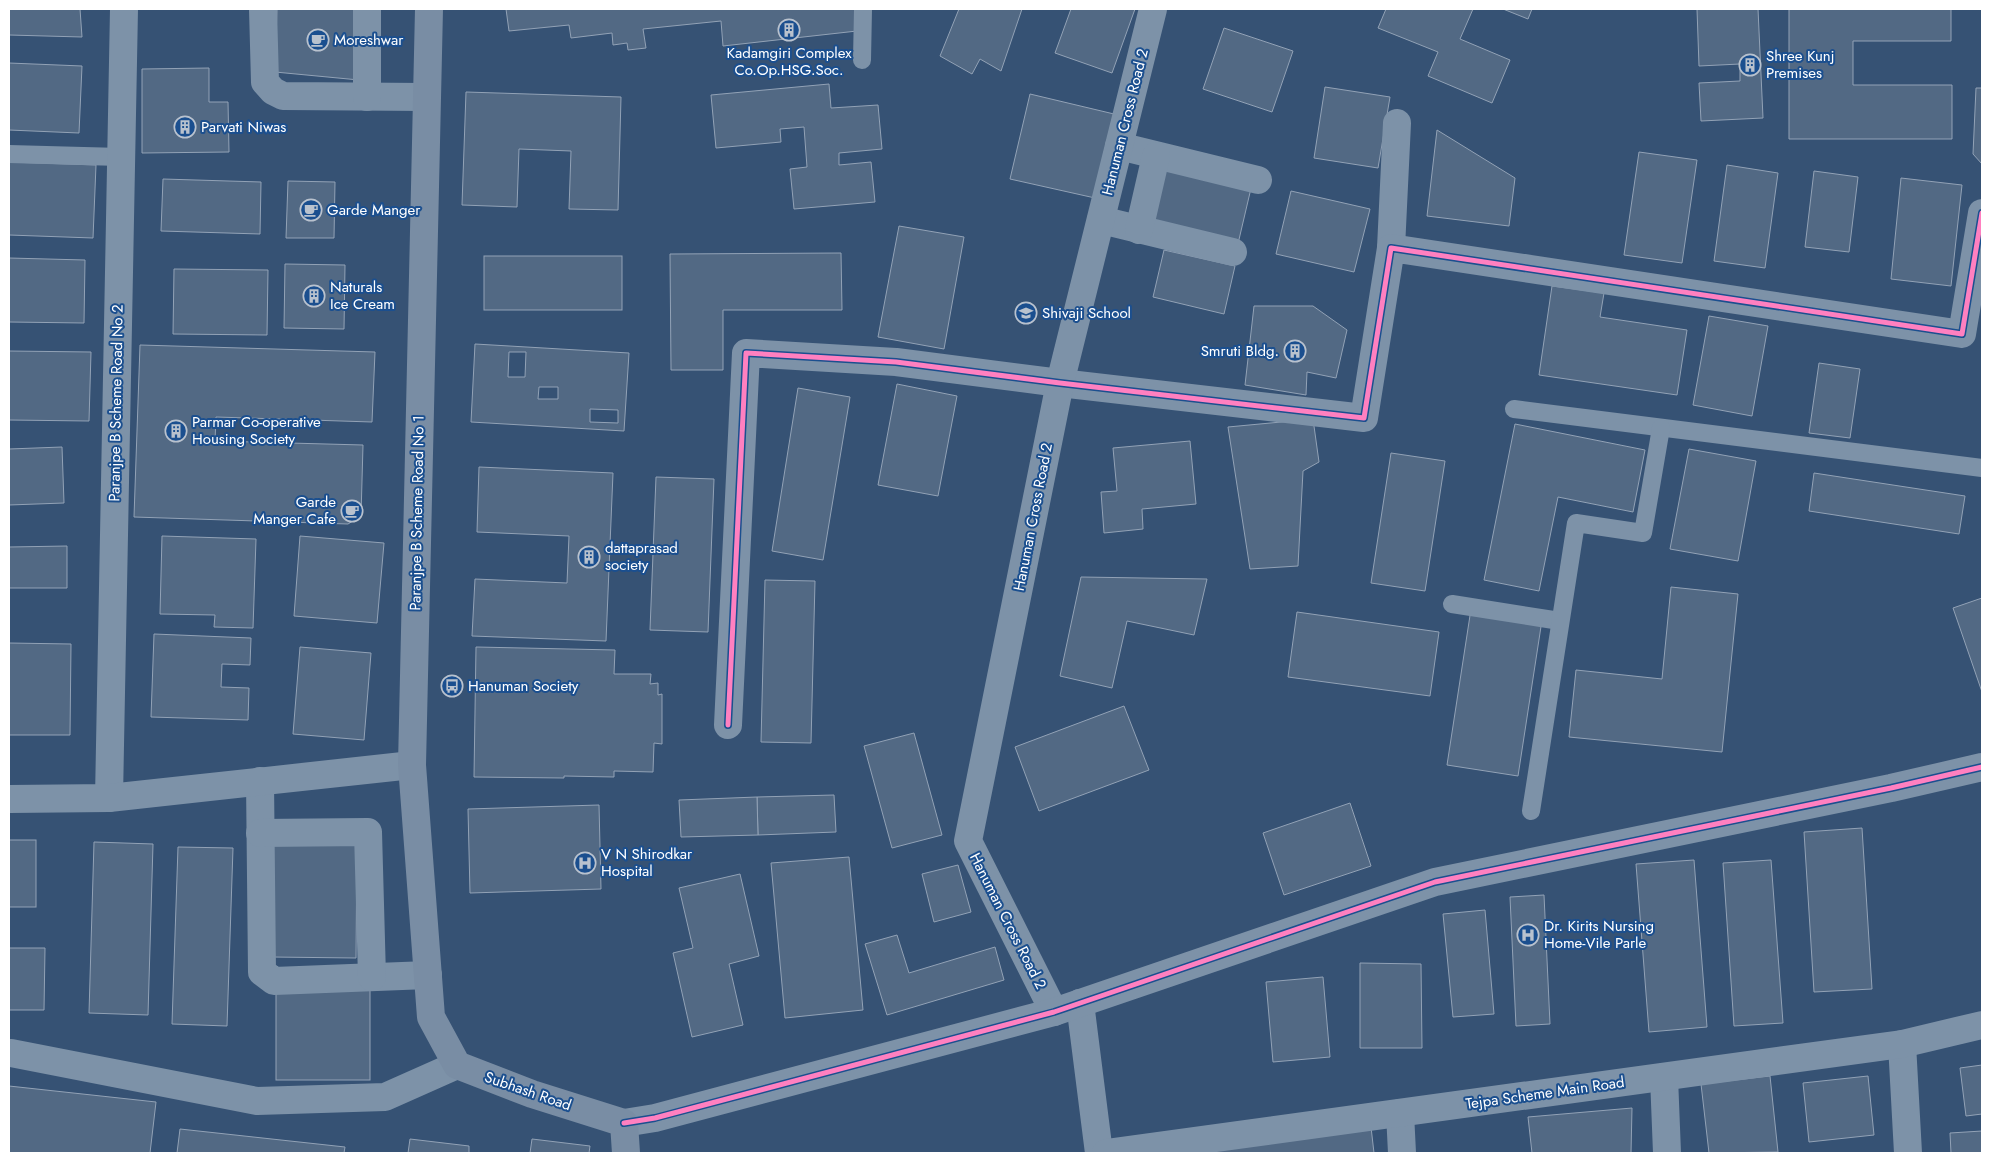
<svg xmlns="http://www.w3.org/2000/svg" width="1991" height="1162" font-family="Jost,sans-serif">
<rect width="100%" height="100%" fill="#365274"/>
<!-- building -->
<g fill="#526984" stroke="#92a2b6" fill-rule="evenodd">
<polygon points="9,9 80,9 82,37 9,35"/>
<polygon points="277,9 361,9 359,80 275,72"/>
<polygon points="506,9 855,9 857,31 723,46 721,21 643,29 646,48 628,50 627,43 613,45 612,33 571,38 569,25 509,31"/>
<polygon points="959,9 1022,9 1001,71 980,59 972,74 940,56"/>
<polygon points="1071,9 1135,9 1112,73 1055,53"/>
<polygon points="1386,9 1473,9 1460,39 1510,60 1492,103 1428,76 1438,52 1378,28"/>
<polygon points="1503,9 1532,9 1528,19"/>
<polygon points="1697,9 1758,9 1763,118 1701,121 1699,83 1740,81 1740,64 1699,66"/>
<polygon points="1789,9 1951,9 1951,41 1853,41 1853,85 1952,85 1952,139 1789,139"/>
<polygon points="1224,28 1293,51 1272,112 1203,89"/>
<polygon points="9,63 82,66 79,133 9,130"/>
<polygon points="209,68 209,102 228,102 229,152 142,153 142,69"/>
<polygon points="829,84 831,108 878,105 882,149 839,153 839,165 871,162 875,202 794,209 790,169 807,167 804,127 780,129 781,142 716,148 711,95"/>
<polygon points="1325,87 1390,97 1378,168 1314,158"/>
<polygon points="1976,88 1982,88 1982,164 1973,154"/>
<polygon points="466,92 621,97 618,210 569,209 571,151 519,149 517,207 462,205"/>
<polygon points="1030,94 1114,114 1095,198 1010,179"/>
<polygon points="1437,130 1515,178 1509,226 1427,216"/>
<polygon points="1639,152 1697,160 1682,263 1624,255"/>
<polygon points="9,162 96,165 93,238 9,235"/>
<polygon points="1167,165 1252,184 1237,248 1151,228"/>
<polygon points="1727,165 1778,173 1765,268 1714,261"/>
<polygon points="1814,171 1858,177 1849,252 1805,247"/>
<polygon points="1901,178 1962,185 1951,286 1891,279"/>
<polygon points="163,179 261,182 260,234 161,231"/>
<polygon points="288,181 335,182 334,238 286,238"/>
<polygon points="1291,191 1370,209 1354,272 1276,254"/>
<polygon points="899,226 964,237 944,349 878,337"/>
<polygon points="1164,250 1235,266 1224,314 1153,297"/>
<polygon points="841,253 842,310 723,310 723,370 671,370 670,254"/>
<rect x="484" y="256" width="138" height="54"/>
<polygon points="9,258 85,260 84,323 9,322"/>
<polygon points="285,264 345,265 344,329 284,328"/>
<polygon points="174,269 268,270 267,335 173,334"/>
<polygon points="1552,286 1604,293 1600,317 1687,330 1677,395 1539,375"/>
<polygon points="1254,306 1313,306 1347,330 1336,378 1307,372 1306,395 1245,385"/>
<polygon points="1709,316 1768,326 1752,416 1693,405"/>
<path d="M475,344L629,353L624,431L471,422ZM509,352H526L525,377H508ZM539,387H558V399H538ZM590,409L618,410V423L590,422Z"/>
<polygon points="140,345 375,352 372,422 216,417 215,441 363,445 361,516 348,524 134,517"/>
<polygon points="9,351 91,352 89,421 9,420"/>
<polygon points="1819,363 1860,369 1850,438 1809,433"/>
<polygon points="897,384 957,396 938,496 878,485"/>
<polygon points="798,388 850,397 823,560 772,551"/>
<polygon points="1313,419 1319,462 1303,471 1298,566 1250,569 1228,427"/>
<polygon points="1515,424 1645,450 1633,512 1558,497 1539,591 1484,580"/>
<polygon points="1190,441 1196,504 1142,509 1143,529 1104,533 1101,492 1117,491 1113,448"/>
<polygon points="62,447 64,503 9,505 9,449"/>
<polygon points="1689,449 1756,461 1738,561 1670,549"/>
<polygon points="1391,453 1445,461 1425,591 1371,583"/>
<polygon points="479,467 613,473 606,641 472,636 475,579 567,583 569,536 477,532"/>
<polygon points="1814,473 1965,496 1959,534 1809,511"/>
<polygon points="656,477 714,479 708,632 650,630"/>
<polygon points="162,536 256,539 253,628 214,627 215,615 160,614"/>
<polygon points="300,536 384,543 377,623 294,616"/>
<polygon points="67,546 67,588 9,588 9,547"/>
<polygon points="1081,577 1207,579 1194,635 1127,621 1112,688 1060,676"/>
<polygon points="765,580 815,581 811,743 761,742"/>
<polygon points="1671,587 1738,594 1722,752 1569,737 1576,670 1662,679"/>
<polygon points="1982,598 1982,692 1953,608"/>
<polygon points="1471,609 1542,620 1518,776 1447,765"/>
<polygon points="1297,612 1439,632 1430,696 1288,677"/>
<polygon points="154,634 251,638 250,665 222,664 221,687 249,688 248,720 151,717"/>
<polygon points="9,643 71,644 70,735 9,735"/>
<polygon points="300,647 371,653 364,740 293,734"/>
<polygon points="476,647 615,650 614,674 651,674 650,684 658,683 658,695 662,694 662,744 654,743 653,772 614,771 614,777 564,776 564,778 474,777"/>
<polygon points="1124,706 1149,770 1039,811 1015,747"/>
<polygon points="914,733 942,835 892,848 864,746"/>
<polygon points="834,795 836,832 758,835 757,797"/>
<polygon points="757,797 758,835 681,837 679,800"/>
<polygon points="1350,803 1371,866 1284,895 1263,833"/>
<polygon points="599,805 601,889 470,893 468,809"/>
<polygon points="1862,828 1872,989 1814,992 1804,832"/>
<polygon points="272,837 357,838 356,958 271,957"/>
<rect x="9" y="840" width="27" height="67"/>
<polygon points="94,842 153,844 148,1015 89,1013"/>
<polygon points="178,847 233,848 227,1026 172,1024"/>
<polygon points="849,857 863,1010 785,1018 771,863"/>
<polygon points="1694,860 1707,1027 1649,1032 1636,864"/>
<polygon points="1771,860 1783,1023 1734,1026 1723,863"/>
<polygon points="958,865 971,912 934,922 922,874"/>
<polygon points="740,874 759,956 729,964 743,1025 692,1037 673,953 693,948 679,888"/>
<polygon points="1544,895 1550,1024 1516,1026 1510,897"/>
<polygon points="1485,910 1494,1014 1453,1017 1443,914"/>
<polygon points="897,935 909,973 995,947 1004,980 887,1015 865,944"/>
<polygon points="9,948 45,948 44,1010 9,1010"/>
<polygon points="1360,963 1421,964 1422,1048 1360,1048"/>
<polygon points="1323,977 1330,1057 1273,1062 1266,982"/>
<rect x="276" y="986" width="94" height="94"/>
<polygon points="1982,1065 1982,1114 1966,1116 1960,1068"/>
<polygon points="1770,1076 1778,1152 1709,1153 1701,1084"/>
<polygon points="1868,1076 1874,1135 1809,1142 1803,1083"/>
<polygon points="9,1086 156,1102 150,1153 9,1153"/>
<polygon points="1632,1108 1631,1153 1532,1153 1528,1117"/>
<polygon points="1371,1127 1374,1153 1191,1153"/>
<polygon points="180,1129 345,1147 344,1153 177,1153"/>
<polygon points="1982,1131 1982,1153 1951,1153 1950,1133"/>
<polygon points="410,1139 469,1146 469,1153 408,1153"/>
<polygon points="532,1139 590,1146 589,1153 530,1153"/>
</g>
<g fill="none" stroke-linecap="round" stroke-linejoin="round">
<!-- lane -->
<g stroke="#7d92a8" stroke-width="18">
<polyline points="862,60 863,9"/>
<polyline points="9,154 121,157"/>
<polyline points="1514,409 1982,468"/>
<polyline points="1452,604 1560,621"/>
<polyline points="1531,811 1576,523 1643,533 1661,428"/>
</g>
<!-- street -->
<g stroke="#7d92a8" stroke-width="28">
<polyline points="263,9 265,82 273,91 283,96 426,97"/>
<polyline points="367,9 367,97"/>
<polyline points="1119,146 1258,180"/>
<polyline points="1101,220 1233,252"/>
<polyline points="1139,230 1156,156"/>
<polyline points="1391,248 1397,123"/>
<polyline points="728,725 746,353 896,362 1060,383 1364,418 1391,248 1962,334 1982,213"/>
<polyline points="260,781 262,972 274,981 428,975"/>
<polyline points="109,798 124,9"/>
<polyline points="9,799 109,798 412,765"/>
<polyline points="260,833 368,832 372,977"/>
<polyline points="1080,1003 1099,1153"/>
<polyline points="1054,1012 968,841 1060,383 1153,9"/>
<polyline points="1902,1044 1908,1153"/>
<polyline points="11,1053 257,1101 385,1097 457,1065"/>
<polyline points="1664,1077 1667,1153"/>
<polyline points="1400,1113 1402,1153"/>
<polyline points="624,1123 655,1118 1054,1012 1435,882 1891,788 1982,767"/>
<polyline points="1106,1153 1902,1044 1982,1025"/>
</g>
<!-- secondary -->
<polyline stroke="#798da4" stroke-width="28" points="429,9 412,765 431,1017 457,1065 532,1094 624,1123 626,1153"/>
<!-- cycleway casing -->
<g stroke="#1b4f8f" stroke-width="8">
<g id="cycleway">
<polyline points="728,725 746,353 896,362 1060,383 1364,418 1391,248 1962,334 1982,213"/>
<polyline points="624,1123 655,1118 1054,1012 1435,882 1891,788 1982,767"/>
</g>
</g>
<!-- cycleway -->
<use href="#cycleway" stroke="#ff80c0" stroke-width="5"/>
</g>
<!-- icons -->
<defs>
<g id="building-ring" transform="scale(1.125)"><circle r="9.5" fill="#1b4f8f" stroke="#b9c2ce" stroke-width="1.5"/><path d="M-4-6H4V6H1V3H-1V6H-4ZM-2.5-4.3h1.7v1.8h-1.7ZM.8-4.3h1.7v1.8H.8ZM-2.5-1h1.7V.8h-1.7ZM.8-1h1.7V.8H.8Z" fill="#b9c2ce"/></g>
<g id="cafe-ring" transform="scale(1.125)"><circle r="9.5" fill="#1b4f8f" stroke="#b9c2ce" stroke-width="1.5"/><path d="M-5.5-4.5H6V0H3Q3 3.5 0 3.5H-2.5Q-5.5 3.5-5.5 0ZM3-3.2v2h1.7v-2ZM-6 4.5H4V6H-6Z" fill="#b9c2ce"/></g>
<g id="school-ring" transform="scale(1.125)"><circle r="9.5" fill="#1b4f8f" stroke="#b9c2ce" stroke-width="1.5"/><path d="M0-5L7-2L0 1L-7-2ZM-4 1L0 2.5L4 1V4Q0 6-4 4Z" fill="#b9c2ce"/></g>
<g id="bus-ring" transform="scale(1.125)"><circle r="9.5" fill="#1b4f8f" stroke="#b9c2ce" stroke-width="1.5"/><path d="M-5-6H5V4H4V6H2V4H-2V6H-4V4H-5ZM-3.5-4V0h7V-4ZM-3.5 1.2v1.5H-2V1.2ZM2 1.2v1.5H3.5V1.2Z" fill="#b9c2ce"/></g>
<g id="hospital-ring" transform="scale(1.125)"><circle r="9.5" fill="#1b4f8f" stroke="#b9c2ce" stroke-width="1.5"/><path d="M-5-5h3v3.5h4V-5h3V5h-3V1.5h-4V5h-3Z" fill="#b9c2ce"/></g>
</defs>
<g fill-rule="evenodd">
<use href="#building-ring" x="789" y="30"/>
<use href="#cafe-ring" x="318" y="40"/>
<use href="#building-ring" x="1750" y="65"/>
<use href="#building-ring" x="185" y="127"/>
<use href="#cafe-ring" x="311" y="210"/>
<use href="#building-ring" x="314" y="296"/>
<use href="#school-ring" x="1026" y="313"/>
<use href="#building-ring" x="1295" y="351"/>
<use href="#building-ring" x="176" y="431"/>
<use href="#cafe-ring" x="352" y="511"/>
<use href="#building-ring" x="589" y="557"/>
<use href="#bus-ring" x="452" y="686"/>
<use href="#hospital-ring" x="585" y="863"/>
<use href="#hospital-ring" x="1528" y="935"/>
</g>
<g text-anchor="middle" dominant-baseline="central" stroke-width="4" stroke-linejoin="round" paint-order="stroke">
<!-- poi labels -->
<g font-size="15" fill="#fff" stroke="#1b4f8f" text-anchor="start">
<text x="334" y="40">Moreshwar</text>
<text x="789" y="53" text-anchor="middle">Kadamgiri Complex<tspan x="789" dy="17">Co.Op.HSG.Soc.</tspan></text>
<text x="1766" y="56">Shree Kunj<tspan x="1766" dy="17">Premises</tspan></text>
<text x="201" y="127">Parvati Niwas</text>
<text x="327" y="210">Garde Manger</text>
<text x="330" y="287">Naturals<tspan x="330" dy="17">Ice Cream</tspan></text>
<text x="1042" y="313">Shivaji School</text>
<text x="1279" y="351" text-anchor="end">Smruti Bldg.</text>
<text x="192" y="422">Parmar Co-operative<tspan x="192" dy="17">Housing Society</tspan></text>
<text x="336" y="502" text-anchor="end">Garde<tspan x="336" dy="17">Manger Cafe</tspan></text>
<text x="605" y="548">dattaprasad<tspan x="605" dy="17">society</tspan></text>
<text x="468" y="686">Hanuman Society</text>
<text x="601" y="854">V N Shirodkar<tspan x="601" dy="17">Hospital</tspan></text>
<text x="1544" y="926">Dr. Kirits Nursing<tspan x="1544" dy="17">Home-Vile Parle</tspan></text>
</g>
<!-- street labels -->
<g font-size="15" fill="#fff" stroke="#1b4f8f">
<text transform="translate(1125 122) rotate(-76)">Hanuman Cross Road 2</text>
<text transform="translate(116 403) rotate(-89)">Paranjpe B Scheme Road No 2</text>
<text transform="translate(417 513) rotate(-89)">Paranjpe B Scheme Road No 1</text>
<text transform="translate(1033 517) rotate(-79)">Hanuman Cross Road 2</text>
<text transform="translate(1008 921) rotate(63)">Hanuman Cross Road 2</text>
<text transform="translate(528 1091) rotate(19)">Subhash Road</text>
<text transform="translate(1545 1093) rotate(-8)">Tejpa Scheme Main Road</text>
</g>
</g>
<!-- border -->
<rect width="1991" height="1162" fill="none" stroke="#ffffff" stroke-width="20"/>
</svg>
